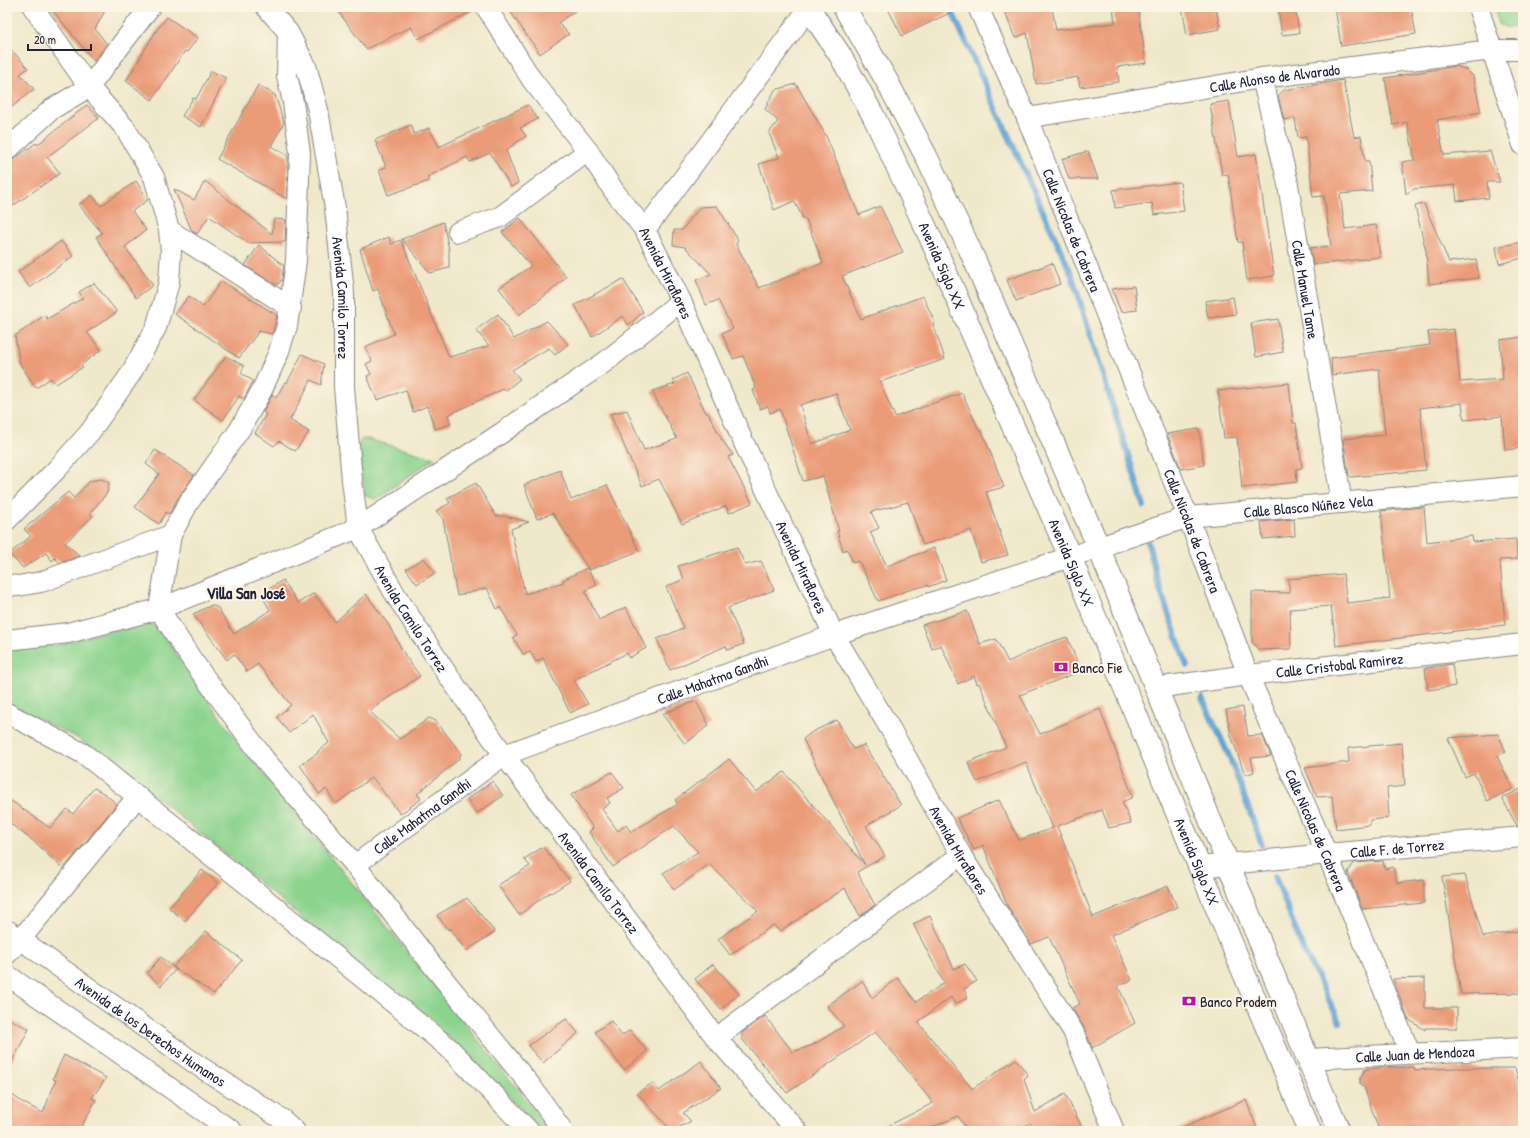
<svg xmlns="http://www.w3.org/2000/svg" width="1530" height="1138" font-family="'Patrick Hand',sans-serif">
<rect width="100%" height="100%" fill="#fcf5e5"/>
<filter id="ink" filterUnits="userSpaceOnUse"><feTurbulence type="fractalNoise" baseFrequency=".025" numOctaves="2"/><feDisplacementMap in="SourceGraphic" scale="8" xChannelSelector="R" yChannelSelector="G"/><feConvolveMatrix kernelMatrix="1 2 1 2 8 2 1 2 1" color-interpolation-filters="sRGB"/></filter>
<filter id="wash" filterUnits="userSpaceOnUse"><feTurbulence type="fractalNoise" baseFrequency=".012" numOctaves="4" result="noise"/><feDisplacementMap in="SourceGraphic" scale="16" xChannelSelector="R" yChannelSelector="G"/><feGaussianBlur stdDeviation="0.9" result="paint"/><feColorMatrix in="noise" values="0 0 0 0 0 0 0 0 0 0 0 0 0 0 0 0 0 1.4 0 .05"/><feComposite in="paint" operator="in"/></filter>
<g filter="url(#wash)">
<rect width="100%" height="100%" fill="#efe8ca"/>
<!-- green -->
<g fill="#8cd38e" stroke="#577a64">
<polygon points="1494,7 1523,7 1523,28 1505,27 1499,24"/>
<polygon points="362,439 368,439 434,458 380,497 374,499 364,495 359,444"/>
<polygon points="146,623 155,626 161,632 228,729 528,1102 549,1131 542,1131 458,1045 344,953 147,789 79,739 7,703 7,650 63,644 132,624"/>
</g>
<g fill="none" stroke-linecap="round" stroke-linejoin="round">
<!-- stream -->
<g stroke="#61a0d3" stroke-width="6">
<polyline points="950,7 1071,273 1144,506"/>
<polyline points="1148,543 1158,584 1187,666"/>
<polyline points="1202,698 1230,758 1262,845"/>
<polyline points="1275,876 1303,949 1340,1022"/>
</g>
</g>
<g id="blocks">
<!-- building -->
<g fill="#ea9b78" fill-rule="evenodd">
<polygon points="50,7 107,7 95,29 107,44 94,61"/>
<polygon points="335,7 475,7 475,10 418,39 411,27 366,49"/>
<polygon points="507,7 580,7 558,23 569,34 540,54"/>
<polygon points="887,7 962,7 902,36"/>
<polygon points="1003,7 1052,7 1056,30 1115,23 1113,7 1138,7 1146,63 1117,67 1119,82 1080,87 1078,77 1036,84 1027,33 1015,38"/>
<polygon points="1182,7 1216,7 1220,29 1187,35"/>
<polygon points="1278,7 1295,7 1299,33 1282,35"/>
<polygon points="1335,7 1411,7 1416,34 1341,46"/>
<polygon points="167,17 198,38 187,52 185,51 152,100 126,81 156,31"/>
<polygon points="7,45 28,68 20,74 34,89 7,111"/>
<polygon points="1456,66 1467,70 1473,76 1481,112 1437,120 1444,155 1490,151 1500,182 1487,182 1489,198 1457,201 1455,185 1414,189 1406,194 1402,162 1415,160 1407,122 1393,125 1385,78"/>
<polygon points="211,71 226,78 201,127 182,116 193,98 196,99"/>
<polygon points="1343,80 1354,137 1361,136 1365,161 1369,161 1372,191 1340,194 1345,229 1376,225 1380,257 1313,265 1310,248 1331,246 1324,196 1313,197 1306,137 1298,138 1295,118 1284,120 1278,96 1284,90"/>
<path d="M796,84L826,136L859,215L880,206L903,252L842,276L861,319L923,296L935,323L933,324L945,359L880,382L895,417L962,393L980,432L982,431L1004,487L986,492L1008,555L981,562L971,530L923,545L908,502L871,512L879,528L870,532L887,566L934,548L946,580L928,587V585L909,590L878,601L859,561L853,563L847,549L843,551L837,531H839L823,476L803,481L780,409L770,413L768,406L760,409L753,390L756,388L743,356L733,359L722,333L733,329L718,300L706,305L696,280L711,274L685,247L673,245L674,230H682L700,207L717,206L738,240L736,244L759,288L823,263L806,219L804,220L794,201L774,210L759,164L779,158L769,133L778,121L765,109L775,90ZM836,393L850,430L812,444L800,405Z"/>
<polygon points="258,85 275,95 284,123 271,146 288,156 287,199 217,159"/>
<polygon points="1229,101 1238,157 1256,154 1274,276 1247,280 1242,242 1238,242 1228,174 1222,175 1210,104"/>
<polygon points="87,105 99,118 47,157 60,173 7,210 7,164 36,143 37,145"/>
<polygon points="528,105 538,119 520,128 526,136 506,150 518,183 511,187 490,153 470,162 467,157 427,177 429,181 388,195 379,170 386,167 375,140 411,125 414,134 429,128 439,147"/>
<polygon points="1088,151 1098,179 1069,179 1062,159"/>
<polygon points="136,181 148,200 132,211 146,230 125,247 153,285 136,298 96,237 102,233 79,205 92,195 101,206"/>
<polygon points="205,181 272,234 274,219 286,220 285,242 248,243 209,216 197,234 192,231 174,189 194,200"/>
<polygon points="1180,182 1184,211 1154,215 1152,203 1115,208 1113,190"/>
<polygon points="1424,204 1449,262 1476,259 1479,278 1429,284 1426,251 1415,206"/>
<polygon points="520,218 566,277 552,290 519,315 499,288 531,266 502,232"/>
<polygon points="443,222 449,250 449,268 430,273 402,239"/>
<polygon points="389,237 391,244 401,240 449,357 489,346 476,330 498,314 514,339 547,321 568,344 555,355 549,348 512,370 520,379 505,391 503,389 448,415 451,424 435,429 427,406 413,412 406,390 377,400 367,376 371,374 366,364 372,361 365,347 394,334 378,289 373,291 360,249"/>
<polygon points="61,241 73,256 30,288 18,272"/>
<polygon points="1523,242 1523,258 1499,264 1496,247"/>
<polygon points="259,245 284,266 282,280 278,284 274,284 245,265"/>
<polygon points="1052,263 1060,284 1016,301 1007,280"/>
<polygon points="623,279 643,312 628,325 623,316 592,337 575,305"/>
<polygon points="221,281 277,315 272,334 259,331 239,358 175,314 189,296 203,307"/>
<polygon points="94,283 117,312 87,332 101,350 81,365 83,367 56,384 51,378 36,388 20,364 15,336 45,315 47,319 83,298 79,292"/>
<polygon points="1134,286 1137,310 1121,312 1112,289"/>
<polygon points="1233,297 1236,314 1208,318 1205,301"/>
<polygon points="1278,319 1283,352 1256,357 1251,323"/>
<polygon points="1454,329 1460,382 1503,379 1500,340 1523,337 1523,448 1505,450 1502,416 1464,420 1462,403 1420,408 1426,470 1351,477 1349,475 1343,439 1385,435 1379,369 1332,375 1331,358 1430,345 1428,332"/>
<polygon points="302,354 324,364 321,385 311,380 290,420 309,432 295,451 279,441 274,446 255,433 266,414 263,412 272,395 276,398 285,382 287,383"/>
<polygon points="226,356 244,366 241,373 253,381 244,399 239,396 223,420 194,400"/>
<polygon points="687,373 706,413 708,413 722,440 733,455 728,457 752,503 729,513 726,506 682,524 659,479 642,486 610,414 627,410 644,450 677,439 652,391 675,384 673,380"/>
<polygon points="1289,383 1293,423 1296,423 1302,468 1296,469 1297,482 1242,488 1237,437 1224,438 1218,391"/>
<polygon points="1199,429 1204,465 1181,469 1167,434"/>
<polygon points="155,450 194,475 180,495 169,514 166,512 159,524 135,507 159,474 146,464"/>
<polygon points="560,470 571,500 607,485 639,551 589,570 553,513 537,519 524,485"/>
<polygon points="101,479 109,483 107,493 90,513 93,516 65,543 80,556 60,563 55,558 52,561 46,553 23,568 9,554 31,536 24,529 68,492 74,498 90,481"/>
<polygon points="476,483 496,516 504,516 529,522 511,529 525,594 564,582 563,580 587,568 597,585 585,591 599,620 626,607 646,648 629,658 627,653 574,680 588,704 570,713 543,658 536,662 530,651 523,654 513,637 517,635 500,607 497,609 487,588 457,596 443,519 436,511 450,503 447,498"/>
<polygon points="1424,507 1427,542 1472,536 1473,542 1516,539 1517,559 1500,560 1505,625 1336,646 1331,606 1290,609 1291,649 1259,650 1252,642 1252,592 1290,593 1288,579 1343,574 1347,603 1390,598 1381,511"/>
<polygon points="1294,519 1295,536 1263,539 1261,522"/>
<polygon points="737,547 745,565 761,561 774,590 728,608 744,644 728,650 726,646 670,670 657,639 684,628 666,587 684,579 678,566"/>
<polygon points="424,558 435,573 417,584 406,569"/>
<polygon points="283,580 298,603 314,593 335,622 366,594 388,624 406,657 420,676 369,711 400,739 429,718 436,721 461,753 459,759 452,765 417,794 421,799 400,814 372,777 336,804 326,789 319,794 300,765 318,753 318,751 329,743 313,714 289,733 277,717 291,705 258,664 247,672 234,654 227,660 193,614 212,605 218,608 234,634 270,610 261,594"/>
<polygon points="967,611 980,644 996,639 1008,662 1045,644 1067,637 1081,671 1020,695 1040,734 1100,709 1133,797 1122,802 1131,823 1109,828 1102,810 1057,826 1093,917 1168,886 1177,907 1111,935 1132,980 1118,986 1135,1023 1092,1048 1084,1027 1072,1008 1080,1004 1049,937 1031,944 1008,907 983,845 974,850 957,818 999,800 1019,840 1053,828 1026,762 977,782 968,762 1006,747 979,683 977,684 974,676 958,684 941,645 932,649 922,625"/>
<polygon points="1452,664 1455,686 1428,690 1425,668"/>
<polygon points="696,701 709,725 685,744 662,714"/>
<polygon points="1243,707 1248,736 1262,735 1271,756 1251,758 1254,772 1245,775 1231,735 1226,710"/>
<polygon points="837,720 853,749 864,745 901,805 866,826 885,856 857,872 875,905 860,916 845,888 780,931 773,925 730,955 718,939 758,911 709,864 674,890 663,873 698,852 674,826 613,867 589,832 593,828 571,795 612,772 624,788 607,798 610,803 602,809 618,831 626,825 631,832 678,804 675,800 729,759 756,792 784,772 865,865 803,739 812,732"/>
<polygon points="1498,734 1506,752 1497,756 1513,789 1487,801 1474,773 1465,777 1448,738"/>
<polygon points="1402,743 1405,786 1387,788 1389,818 1370,820 1370,825 1336,829 1332,796 1317,797 1305,768 1349,762 1348,748"/>
<polygon points="493,781 503,796 477,813 467,799"/>
<polygon points="94,788 105,794 117,804 63,869 37,844 7,821 7,798 50,828 67,809 73,814"/>
<polygon points="1523,788 1523,826 1517,826 1502,798"/>
<polygon points="543,847 570,881 551,893 550,892 519,915 498,885 530,866 524,859"/>
<polygon points="1383,861 1385,869 1393,867 1397,883 1424,880 1424,903 1362,909 1348,872 1354,863"/>
<polygon points="202,870 218,883 185,921 169,908"/>
<polygon points="1465,875 1483,937 1523,930 1523,993 1461,994 1442,877"/>
<polygon points="467,898 495,932 466,951 450,928 448,930 437,915"/>
<polygon points="930,916 954,969 965,964 977,981 964,989 968,998 955,1004 951,997 918,1022 972,1089 1016,1059 1028,1075 1024,1079 1035,1112 1065,1094 1084,1131 1035,1131 1030,1123 1017,1131 968,1131 958,1116 924,1131 878,1131 933,1103 896,1056 875,1032 787,1093 742,1039 742,1033 765,1016 793,1052 813,1045 844,1026 827,1006 862,981 872,998 898,978 916,1002 944,983 913,924"/>
<polygon points="206,931 242,960 214,994 173,967 176,969 161,986 147,973 161,957 173,967"/>
<polygon points="713,964 739,994 721,1009 695,979"/>
<polygon points="1425,978 1425,1008 1457,1008 1457,1028 1425,1028 1425,1030 1408,1019 1393,979"/>
<polygon points="7,1018 29,1029 7,1071"/>
<polygon points="566,1019 578,1033 543,1063 528,1046"/>
<polygon points="611,1021 622,1036 630,1030 647,1051 624,1070 595,1032"/>
<polygon points="64,1055 106,1078 92,1098 96,1100 79,1131 7,1131 7,1091 22,1102 43,1113 56,1080 53,1079"/>
<polygon points="701,1061 721,1088 683,1113 691,1121 672,1131 637,1093 653,1083 659,1091"/>
<polygon points="1387,1067 1414,1067 1415,1070 1455,1068 1515,1068 1521,1090 1523,1089 1523,1131 1427,1131 1426,1129 1379,1130 1364,1087 1360,1084 1360,1079 1365,1070 1368,1069"/>
<polygon points="1246,1100 1258,1131 1174,1131"/>
</g>
</g>
</g>
<g filter="url(#ink)">
<use href="#blocks" fill-opacity="0" stroke="#888582" stroke-width="1"/>
<g fill="none" stroke-linecap="round" stroke-linejoin="round">
<!-- minor casing -->
<g stroke="#888582" stroke-width="22">
<g id="minor">
<path id="s1" d="M266,7L288,32L306,66L318,110L335,208L344,293V387L352,480L358,528L395,594L445,671L504,755L716,1038L797,1131"/>
<path id="s2" d="M486,7L532,80L588,151L614,191L645,230L681,301L743,441L834,635L891,730L961,855L1073,1031L1114,1131"/>
<path id="s3" d="M978,7L1027,118L1188,517L1248,675L1327,854L1410,1053"/>
<polyline points="1478,7 1523,145"/>
<polyline points="288,34 287,76 293,102 300,153 296,261 287,326 278,354 262,390 240,429 189,502 171,535 159,609 192,660 265,760 355,865 433,966 531,1086 563,1131"/>
<path id="s4" d="M1262,78L1287,179L1342,503"/>
<path id="s5" d="M1027,118L1262,78L1492,50H1523"/>
<polyline points="7,150 52,109 89,87 150,7"/>
<polyline points="169,230 291,308"/>
<polyline points="645,230 809,8"/>
<polyline points="458,232 500,217 588,151"/>
<polyline points="7,520 57,469 90,432 130,375 156,328 169,282 171,251 169,230 154,177 125,128 89,87 33,7"/>
<polyline points="7,585 18,586 41,582 171,535"/>
<polyline points="7,640 68,633 159,609 358,528 500,434 605,362 681,301"/>
<path id="s6" d="M1155,688L1248,675L1523,644"/>
<polyline points="7,713 84,754 254,890 449,1048 529,1131"/>
<path id="s7" d="M355,865L504,755L834,635L1070,557L1188,517L1523,486"/>
<path id="s8" d="M1200,867L1327,854L1523,837"/>
<path id="s9" d="M7,930L196,1064L283,1120L295,1131"/>
<polyline points="7,954 20,940 138,796"/>
<polyline points="7,975 232,1131"/>
<polyline points="716,1038 961,855"/>
<path id="s10" d="M1308,1059L1523,1048"/>
</g>
</g>
<!-- highway casing -->
<g stroke="#888582" stroke-width="24">
<g id="highway">
<path id="s11" d="M808,7L840,55L874,117L932,241L1070,557L1310,1131"/>
<polyline points="844,7 888,83 926,156 971,252 1098,546 1308,1059 1339,1131"/>
</g>
</g>
<!-- minor -->
<use href="#minor" stroke="#fff" stroke-width="20"/>
<!-- highway -->
<use href="#highway" stroke="#fff" stroke-width="22"/>
</g>
</g>
<!-- icons -->
<defs>
<g id="bank-bare" transform="scale(1.08)"><path d="M-6-4H6V4H-6ZM0-2.3a2.3 2.3 0 1 0 0 4.6a2.3 2.3 0 1 0 0-4.6Z" fill="#b5179e" stroke="#fcf5e5" stroke-width="2.5" paint-order="stroke"/></g>
</defs>
<g fill-rule="evenodd">
<use href="#bank-bare" x="1061" y="667"/>
<use href="#bank-bare" x="1189" y="1001"/>
</g>
<g text-anchor="middle" dominant-baseline="central" stroke-width="4" stroke-linejoin="round" paint-order="stroke">
<!-- street labels -->
<g font-size="15" fill="#22223b" stroke="#fcf5e5">
<text stroke="none"><textPath href="#s5" startOffset="251">Calle Alonso de Alvarado</textPath></text>
<text stroke="none"><textPath href="#s3" startOffset="242">Calle Nicolas de Cabrera</textPath></text>
<text stroke="none"><textPath href="#s11" startOffset="292">Avenida Siglo XX</textPath></text>
<text stroke="none"><textPath href="#s2" startOffset="322">Avenida Miraflores</textPath></text>
<text stroke="none"><textPath href="#s4" startOffset="216">Calle Manuel Tame</textPath></text>
<text stroke="none"><textPath href="#s1" startOffset="307">Avenida Camilo Torrez</textPath></text>
<text stroke="none"><textPath href="#s7" startOffset="1030">Calle Blasco Núñez Vela</textPath></text>
<text stroke="none"><textPath href="#s3" startOffset="566">Calle Nicolas de Cabrera</textPath></text>
<text stroke="none"><textPath href="#s11" startOffset="616">Avenida Siglo XX</textPath></text>
<text stroke="none"><textPath href="#s2" startOffset="646">Avenida Miraflores</textPath></text>
<text stroke="none"><textPath href="#s1" startOffset="643">Avenida Camilo Torrez</textPath></text>
<text stroke="none"><textPath href="#s6" startOffset="186">Calle Cristobal Ramirez</textPath></text>
<text stroke="none"><textPath href="#s7" startOffset="407">Calle Mahatma Gandhi</textPath></text>
<text stroke="none"><textPath href="#s7" startOffset="83">Calle Mahatma Gandhi</textPath></text>
<text stroke="none"><textPath href="#s3" startOffset="890">Calle Nicolas de Cabrera</textPath></text>
<text stroke="none"><textPath href="#s8" startOffset="198">Calle F. de Torrez</textPath></text>
<text stroke="none"><textPath href="#s2" startOffset="970">Avenida Miraflores</textPath></text>
<text stroke="none"><textPath href="#s11" startOffset="940">Avenida Siglo XX</textPath></text>
<text stroke="none"><textPath href="#s1" startOffset="967">Avenida Camilo Torrez</textPath></text>
<text stroke="none"><textPath href="#s9" startOffset="176">Avenida de los Derechos Humanos</textPath></text>
<text stroke="none"><textPath href="#s10" startOffset="107">Calle Juan de Mendoza</textPath></text>
</g>
<!-- poi labels -->
<g font-size="15" fill="#22223b" stroke="#fcf5e5" text-anchor="start">
<text x="1072" y="667">Banco Fie</text>
<text x="1200" y="1001">Banco Prodem</text>
</g>
<!-- neighbourhood labels -->
<g font-size="16" font-weight="bold" fill="#22223b" stroke="#fcf5e5">
<text x="246" y="593">Villa San José</text>
</g>
</g>
<!-- margin -->
<rect width="1530" height="1138" fill="none" stroke="#fcf5e5" stroke-width="24"/>
<!-- scale -->
<path d="M28 44v6h63v-6" fill="none" stroke="#22223b" stroke-width="2"/>
<text x="34" y="44" font-size="12" fill="#22223b" stroke="#fcf5e5" stroke-width="3" paint-order="stroke">20 m</text>
</svg>
